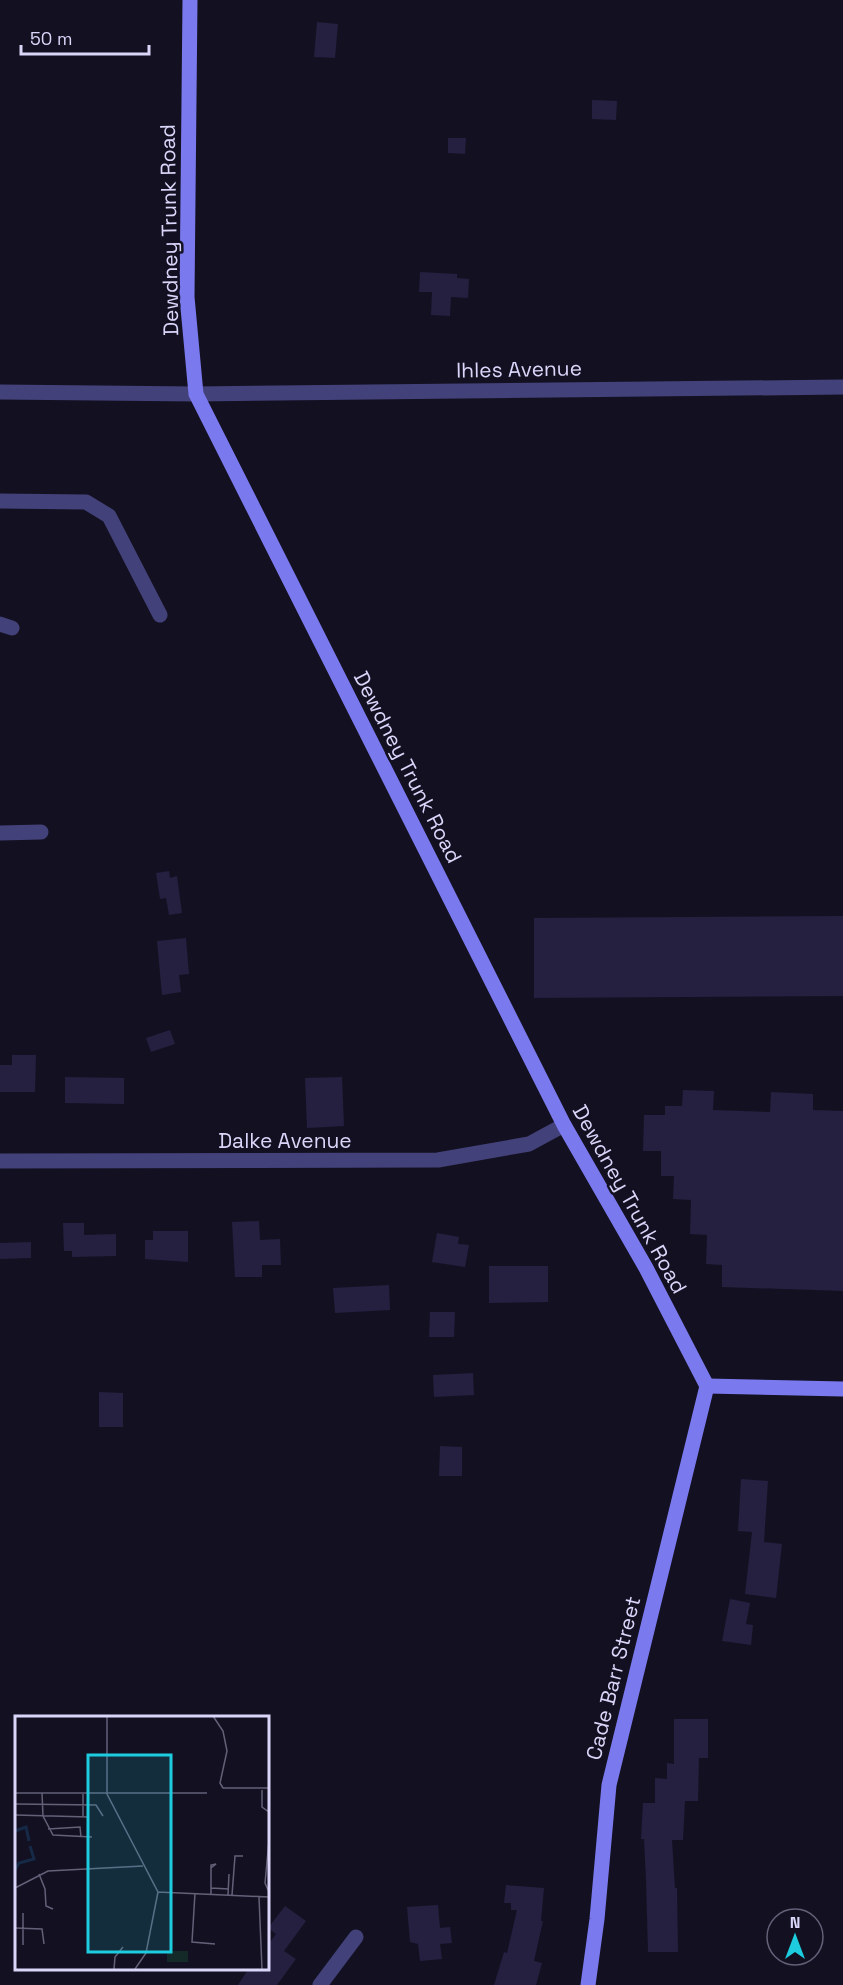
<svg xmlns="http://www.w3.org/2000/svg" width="843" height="1985" font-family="'Space Grotesk',sans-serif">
<rect width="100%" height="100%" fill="#131121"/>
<!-- building -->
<g fill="#251f40">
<polygon points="317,22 338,24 335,58 314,57"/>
<polygon points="592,100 617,101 616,120 592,119"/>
<polygon points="448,138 466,138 465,154 448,153"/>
<polygon points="420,272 457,274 457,278 469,279 468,298 451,297 450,316 431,315 432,292 419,292"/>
<polygon points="169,871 170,878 177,876 182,913 169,915 166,898 160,899 156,873"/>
<polygon points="843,916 843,996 534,998 534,918"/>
<polygon points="186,938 189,974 179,975 181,992 162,995 157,941"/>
<polygon points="170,1030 175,1044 151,1052 146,1038"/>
<polygon points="12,1055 36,1055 35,1092 0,1092 0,1065 12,1065"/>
<polygon points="65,1077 124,1078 124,1104 65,1103"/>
<polygon points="342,1077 344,1126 307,1128 305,1078"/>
<polygon points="683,1090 714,1091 713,1110 770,1112 771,1092 813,1094 813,1110 843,1111 843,1291 722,1287 722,1265 706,1264 707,1235 690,1234 691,1200 673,1199 674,1176 661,1176 661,1151 643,1151 644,1115 665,1115 665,1106 682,1106"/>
<polygon points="259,1221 260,1240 280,1239 281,1265 262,1265 262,1277 235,1277 232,1222"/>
<polygon points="63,1223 84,1223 84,1235 116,1234 116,1256 72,1257 72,1251 64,1251"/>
<polygon points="153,1231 188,1231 188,1262 145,1259 145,1240 153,1240"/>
<polygon points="437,1233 459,1237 458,1244 469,1245 465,1267 432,1262"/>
<polygon points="31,1242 31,1258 0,1259 0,1243"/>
<polygon points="489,1266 548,1266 548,1302 489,1303"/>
<polygon points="389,1285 390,1310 335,1313 333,1288"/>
<polygon points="430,1312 455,1312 454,1337 429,1337"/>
<polygon points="473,1373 474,1395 434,1397 433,1375"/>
<polygon points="99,1392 123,1393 123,1427 99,1427"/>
<polygon points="440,1446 462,1447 462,1476 439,1476"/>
<polygon points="741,1479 768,1481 764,1542 782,1544 776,1598 745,1594 752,1532 738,1531"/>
<polygon points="730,1599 750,1603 746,1624 753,1625 751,1645 722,1641"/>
<polygon points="674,1719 708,1719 708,1758 699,1758 698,1801 685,1801 683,1840 672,1840 675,1888 677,1888 678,1952 648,1952 646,1880 644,1839 641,1839 643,1803 655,1803 655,1778 667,1779 667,1763 674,1764"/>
<polygon points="506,1885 544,1888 541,1921 543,1921 534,1961 542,1963 536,1985 494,1985 504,1952 507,1953 517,1910 511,1910 511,1903 504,1903"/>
<polygon points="438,1905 440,1928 450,1927 452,1943 440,1944 442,1959 420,1961 418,1944 410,1942 407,1907"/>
<polygon points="285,1906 306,1921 284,1951 296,1959 277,1985 238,1985 249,1968 267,1968 267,1946 276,1934 268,1928"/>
</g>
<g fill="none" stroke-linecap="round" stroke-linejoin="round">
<!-- street -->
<g stroke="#43417a" stroke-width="15">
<polyline points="0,392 196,394 843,387"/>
<polyline points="0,501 86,502 109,516 160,615"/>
<polyline points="0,624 12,628"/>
<polyline points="0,833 41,832"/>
<polyline points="0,1161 438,1160 529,1144 564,1125"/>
<polyline points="320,1985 356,1937"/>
</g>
<!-- secondary -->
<g stroke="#7b79ee" stroke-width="15">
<polyline points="190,0 187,297 196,394 564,1125 646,1268 707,1386"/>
<polyline points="707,1386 843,1389"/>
<polyline points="588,1985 597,1919 609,1785 707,1386"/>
</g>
</g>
<g text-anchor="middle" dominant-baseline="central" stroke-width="5" stroke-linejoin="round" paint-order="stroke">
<!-- street labels -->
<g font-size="21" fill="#dad6fa" stroke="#131121">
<text transform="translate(169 230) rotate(-91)">Dewdney Trunk Road</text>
<text transform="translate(519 369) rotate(-1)">Ihles Avenue</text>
<text transform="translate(408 767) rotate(63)">Dewdney Trunk Road</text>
<text x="285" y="1140">Dalke Avenue</text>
<text transform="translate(630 1199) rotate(61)">Dewdney Trunk Road</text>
<text transform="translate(613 1678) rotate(-76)">Cade Barr Street</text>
</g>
</g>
<!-- overview -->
<g transform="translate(15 1716)">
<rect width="254" height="254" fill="#131121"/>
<path d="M152,235H173V246H152Z" fill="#142a29"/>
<path fill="none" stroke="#162946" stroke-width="3" d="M0,115L11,111L14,125M0,154L4,147L19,143L15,130"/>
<path fill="none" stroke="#636078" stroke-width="1.5" d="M92,0V78L143,176L254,181M198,0L208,15L212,35L205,67L208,72H254M247,74V91L254,96M0,77H192M27,77L28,100L38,119L77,121M68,78V100M0,88L81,89L88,100M0,99L74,101M33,113L65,111L66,121M254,124L250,167L254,176M24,158L30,173L31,190L38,193M0,172L33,155L128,150M196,172L214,173M180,177L177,226L200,228M196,178V149L201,148L196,152M213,179L214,158M217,179L220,140H228M244,181L247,253M8,197V229M0,212L27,213L29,228M99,253L100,241L108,231M120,253L131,237L143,176"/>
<path fill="#1dcddf" fill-opacity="0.15" stroke="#1dcddf" stroke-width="3" d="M73,39H156V236H73Z"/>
<rect width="254" height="254" fill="none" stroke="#dad6fa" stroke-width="3"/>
</g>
<!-- north arrow -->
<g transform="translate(795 1937)"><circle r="28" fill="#131121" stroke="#636078" stroke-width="1.5"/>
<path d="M0-4.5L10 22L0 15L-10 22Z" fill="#1dcddf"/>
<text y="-9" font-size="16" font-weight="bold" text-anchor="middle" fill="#dad6fa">N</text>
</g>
<!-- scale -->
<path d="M21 45v9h128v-9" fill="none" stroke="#dad6fa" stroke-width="3"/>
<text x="30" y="45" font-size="18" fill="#dad6fa" stroke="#131121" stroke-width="4.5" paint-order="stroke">50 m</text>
</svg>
